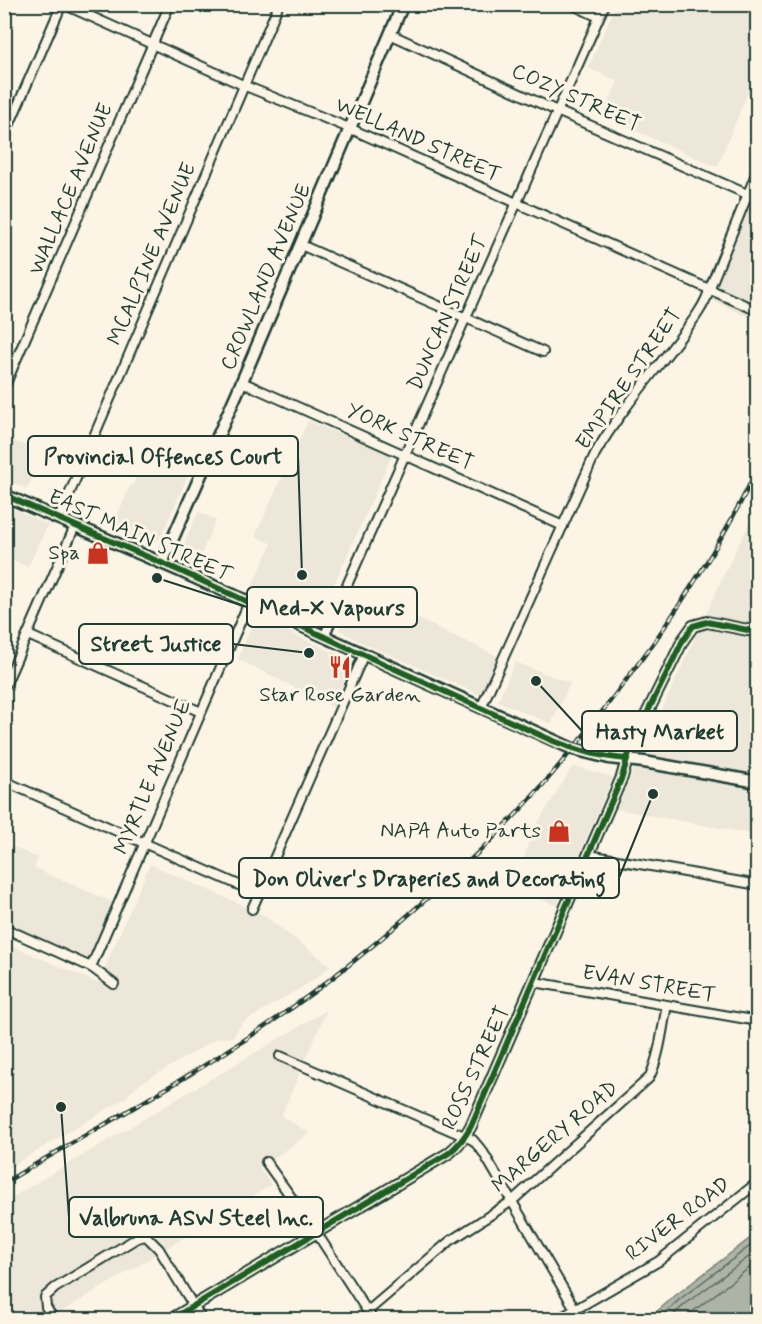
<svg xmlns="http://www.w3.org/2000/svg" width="762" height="1324" font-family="Mynerve,sans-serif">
<rect width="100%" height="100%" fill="#fcf5e5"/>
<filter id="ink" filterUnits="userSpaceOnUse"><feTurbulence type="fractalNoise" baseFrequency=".0167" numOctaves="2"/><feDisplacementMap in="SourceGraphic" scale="12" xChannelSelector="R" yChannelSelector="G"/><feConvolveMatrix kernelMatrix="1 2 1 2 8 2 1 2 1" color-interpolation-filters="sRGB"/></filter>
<g filter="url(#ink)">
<!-- built -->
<g fill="#ece7d8">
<polygon points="616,5 757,5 757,98 747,94 717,167 603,116 618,81 588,68"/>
<polygon points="757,169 757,321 707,298"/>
<polygon points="308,421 392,455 320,616 251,588 272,544 255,536"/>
<polygon points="4,437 44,453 27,489 5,479"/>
<polygon points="149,452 190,471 160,539 149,543 112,528 130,486 132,486"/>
<polygon points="5,505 48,525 28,567 5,557"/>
<polygon points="757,508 757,835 616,809 730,562"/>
<polygon points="198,512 216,520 196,566 178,558"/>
<polygon points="357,590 501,658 483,696 361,642 339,630"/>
<polygon points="255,617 353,661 333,707 238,659"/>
<polygon points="515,662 570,683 551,724 498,701"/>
<polygon points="573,766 613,777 557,906 516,888 531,834"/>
<polygon points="4,843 38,858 34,868 112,902 88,958 5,925"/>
<polygon points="150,864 262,914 331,966 312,981 242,1023 233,1037 218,1038 138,1085 124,1099 5,1170 5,943 98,983"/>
<polygon points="327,1010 281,1116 310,1133 260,1168 271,1185 53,1317 54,1319 5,1319 4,1202"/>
</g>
<!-- water -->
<polygon fill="#aeb3a7" stroke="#758479" stroke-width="1.5" points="757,1233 757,1314 752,1319 648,1319 676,1295"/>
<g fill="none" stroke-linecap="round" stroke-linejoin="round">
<!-- shore -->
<g stroke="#586c62" stroke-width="1.5">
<polyline points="657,1320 680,1299 758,1240"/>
<polyline points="668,1320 684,1305 758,1250"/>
<polyline points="682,1320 758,1261"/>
</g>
<!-- minor casing -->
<g stroke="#1f3d34" stroke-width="12">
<g id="minor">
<polyline points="63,4 243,85 349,128 758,311"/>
<polyline points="571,4 599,17"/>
<polyline points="390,34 557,111 747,194"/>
<polyline points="4,137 62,4"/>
<polyline points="301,245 543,352"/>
<polyline points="242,382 563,526"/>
<polyline points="4,388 170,4"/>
<polyline points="59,518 279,4"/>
<polyline points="28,635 201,712"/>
<polyline points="324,637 605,4"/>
<polyline points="4,688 75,526"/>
<path d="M481,708L595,454C617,416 645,383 672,348C683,333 705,308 709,290L758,169"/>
<polyline points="4,781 259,894"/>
<polyline points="589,855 758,885"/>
<polyline points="252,909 364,654"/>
<polyline points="4,928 91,967 114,984"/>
<polyline points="91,967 249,602"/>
<polyline points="534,982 758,1021"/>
<polyline points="280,1056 473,1140 483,1152 575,1309"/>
<polyline points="266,1162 316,1232 373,1320"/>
<path d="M368,1311L450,1241L512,1201L649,1078C660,1056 662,1029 667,1005"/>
<polyline points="54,1320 46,1307 45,1297 55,1288 137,1238 146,1236 159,1249 202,1320"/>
<polyline points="557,1320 659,1261 758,1182"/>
</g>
</g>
<!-- tertiary casing -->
<g stroke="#1f3d34" stroke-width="14">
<path id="tertiary" d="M170,1320L449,1153C459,1145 465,1137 471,1126L622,777L631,746L683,640L693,626L707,622L758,632"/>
</g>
<!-- secondary casing -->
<g stroke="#1f3d34" stroke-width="15">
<g id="secondary">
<polyline points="4,495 178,570 573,749 609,758 644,762 758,782"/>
<polyline points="162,563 237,393 403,4"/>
</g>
</g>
<!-- minor -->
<use href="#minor" stroke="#fcf5e5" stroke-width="8"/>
<!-- tertiary -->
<use href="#tertiary" stroke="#fcf5e5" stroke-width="9"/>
<!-- secondary -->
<use href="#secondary" stroke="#fcf5e5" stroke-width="10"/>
<!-- rail casing -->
<g stroke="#1f3d34" stroke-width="4.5">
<path id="rail" d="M4,1183C94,1129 187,1080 273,1021C330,982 384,938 435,891C444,883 454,876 463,867C503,830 541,789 575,746C602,713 627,679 652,645C692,588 729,530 758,467"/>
</g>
<!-- rail -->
<use href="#rail" stroke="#fcf5e5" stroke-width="2" stroke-dasharray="7" stroke-linecap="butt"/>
<!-- cycleway casing -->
<g stroke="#fcf5e5" stroke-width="10">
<g id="cycleway">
<path d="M4,495L178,570L551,740C576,750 600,757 627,759"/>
<path d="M170,1320L449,1153C459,1145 465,1137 471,1126L622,777L631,746L683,640L693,626L707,622L758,632"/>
</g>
</g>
<!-- cycleway -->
<use href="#cycleway" stroke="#1b5e20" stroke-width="6"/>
</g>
</g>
<!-- icons -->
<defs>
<g id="shop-bare" transform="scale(1.8)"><path d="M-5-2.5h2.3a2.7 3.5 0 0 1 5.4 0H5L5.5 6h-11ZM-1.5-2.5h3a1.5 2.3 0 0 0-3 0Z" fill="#c8321e" stroke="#fcf5e5" stroke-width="2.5" paint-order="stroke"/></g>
<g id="restaurant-bare" transform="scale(1.8)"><path d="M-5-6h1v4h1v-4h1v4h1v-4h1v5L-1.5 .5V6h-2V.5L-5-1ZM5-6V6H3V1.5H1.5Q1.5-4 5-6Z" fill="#c8321e" stroke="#fcf5e5" stroke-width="2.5" paint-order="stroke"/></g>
</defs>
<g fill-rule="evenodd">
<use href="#shop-bare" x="98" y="553"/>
<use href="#restaurant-bare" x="340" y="667"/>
<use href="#shop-bare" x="559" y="831"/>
</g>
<g text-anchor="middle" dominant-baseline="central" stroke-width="6" stroke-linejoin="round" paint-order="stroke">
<!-- street labels -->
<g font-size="21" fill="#1f3d34" stroke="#fcf5e5">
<text transform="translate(576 98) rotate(24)">COZY STREET</text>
<text transform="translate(418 140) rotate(24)">WELLAND STREET</text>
<text transform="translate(71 189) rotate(-67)">WALLACE AVENUE</text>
<text transform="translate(152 254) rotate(-67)">MCALPINE AVENUE</text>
<text transform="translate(266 277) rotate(-67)">CROWLAND AVENUE</text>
<text transform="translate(448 313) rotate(-66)">DUNCAN STREET</text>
<text transform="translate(629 379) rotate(-55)">EMPIRE STREET</text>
<text transform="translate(410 437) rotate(24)">YORK STREET</text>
<text transform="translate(140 536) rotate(24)">EAST MAIN STREET</text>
<text transform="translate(153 777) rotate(-67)">MYRTLE AVENUE</text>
<text transform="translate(649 984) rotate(10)">EVAN STREET</text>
<text transform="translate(476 1068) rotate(-65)">ROSS STREET</text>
<text transform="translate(555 1137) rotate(-41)">MARGERY ROAD</text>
<text transform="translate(678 1219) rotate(-37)">RIVER ROAD</text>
</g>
<!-- poi labels -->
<g font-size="21" fill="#1f3d34" stroke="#fcf5e5" text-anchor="end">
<text x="80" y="553">Spa</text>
<text x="340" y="695" text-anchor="middle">Star Rose Garden</text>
<text x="541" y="831">NAPA Auto Parts</text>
</g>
</g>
<!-- callouts -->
<path fill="none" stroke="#1f3d34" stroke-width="2" d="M302 575L298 456M157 578L247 607M309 653L233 644M536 681L582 731M653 794L619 878M61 1107L69 1217"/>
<g fill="#1f3d34" stroke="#fcf5e5" stroke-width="2">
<circle cx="302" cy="575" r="6"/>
<circle cx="157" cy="578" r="6"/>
<circle cx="309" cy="653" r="6"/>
<circle cx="536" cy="681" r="6"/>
<circle cx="653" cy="794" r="6"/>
<circle cx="61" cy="1107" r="6"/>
</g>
<g fill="#fcf5e5" stroke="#1f3d34" stroke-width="2">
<rect x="28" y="436" width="270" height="40" rx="6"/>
<rect x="247" y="587" width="170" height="40" rx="6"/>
<rect x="79" y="624" width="154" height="40" rx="6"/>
<rect x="582" y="711" width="155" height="40" rx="6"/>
<rect x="239" y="858" width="380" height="40" rx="6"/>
<rect x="69" y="1197" width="254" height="40" rx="6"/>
</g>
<g font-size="22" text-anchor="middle" font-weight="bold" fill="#1f3d34">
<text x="163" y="464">Provincial Offences Court</text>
<text x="332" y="615">Med-X Vapours</text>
<text x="156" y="651">Street Justice</text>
<text x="660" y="739">Hasty Market</text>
<text x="429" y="886">Don Oliver's Draperies and Decorating</text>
<text x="196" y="1225">Valbruna ASW Steel Inc.</text>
</g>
<!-- margin -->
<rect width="762" height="1324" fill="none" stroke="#fcf5e5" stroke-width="24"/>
<rect x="12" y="12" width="738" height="1300" fill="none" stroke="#1f3d34" stroke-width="2" filter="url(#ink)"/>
</svg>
